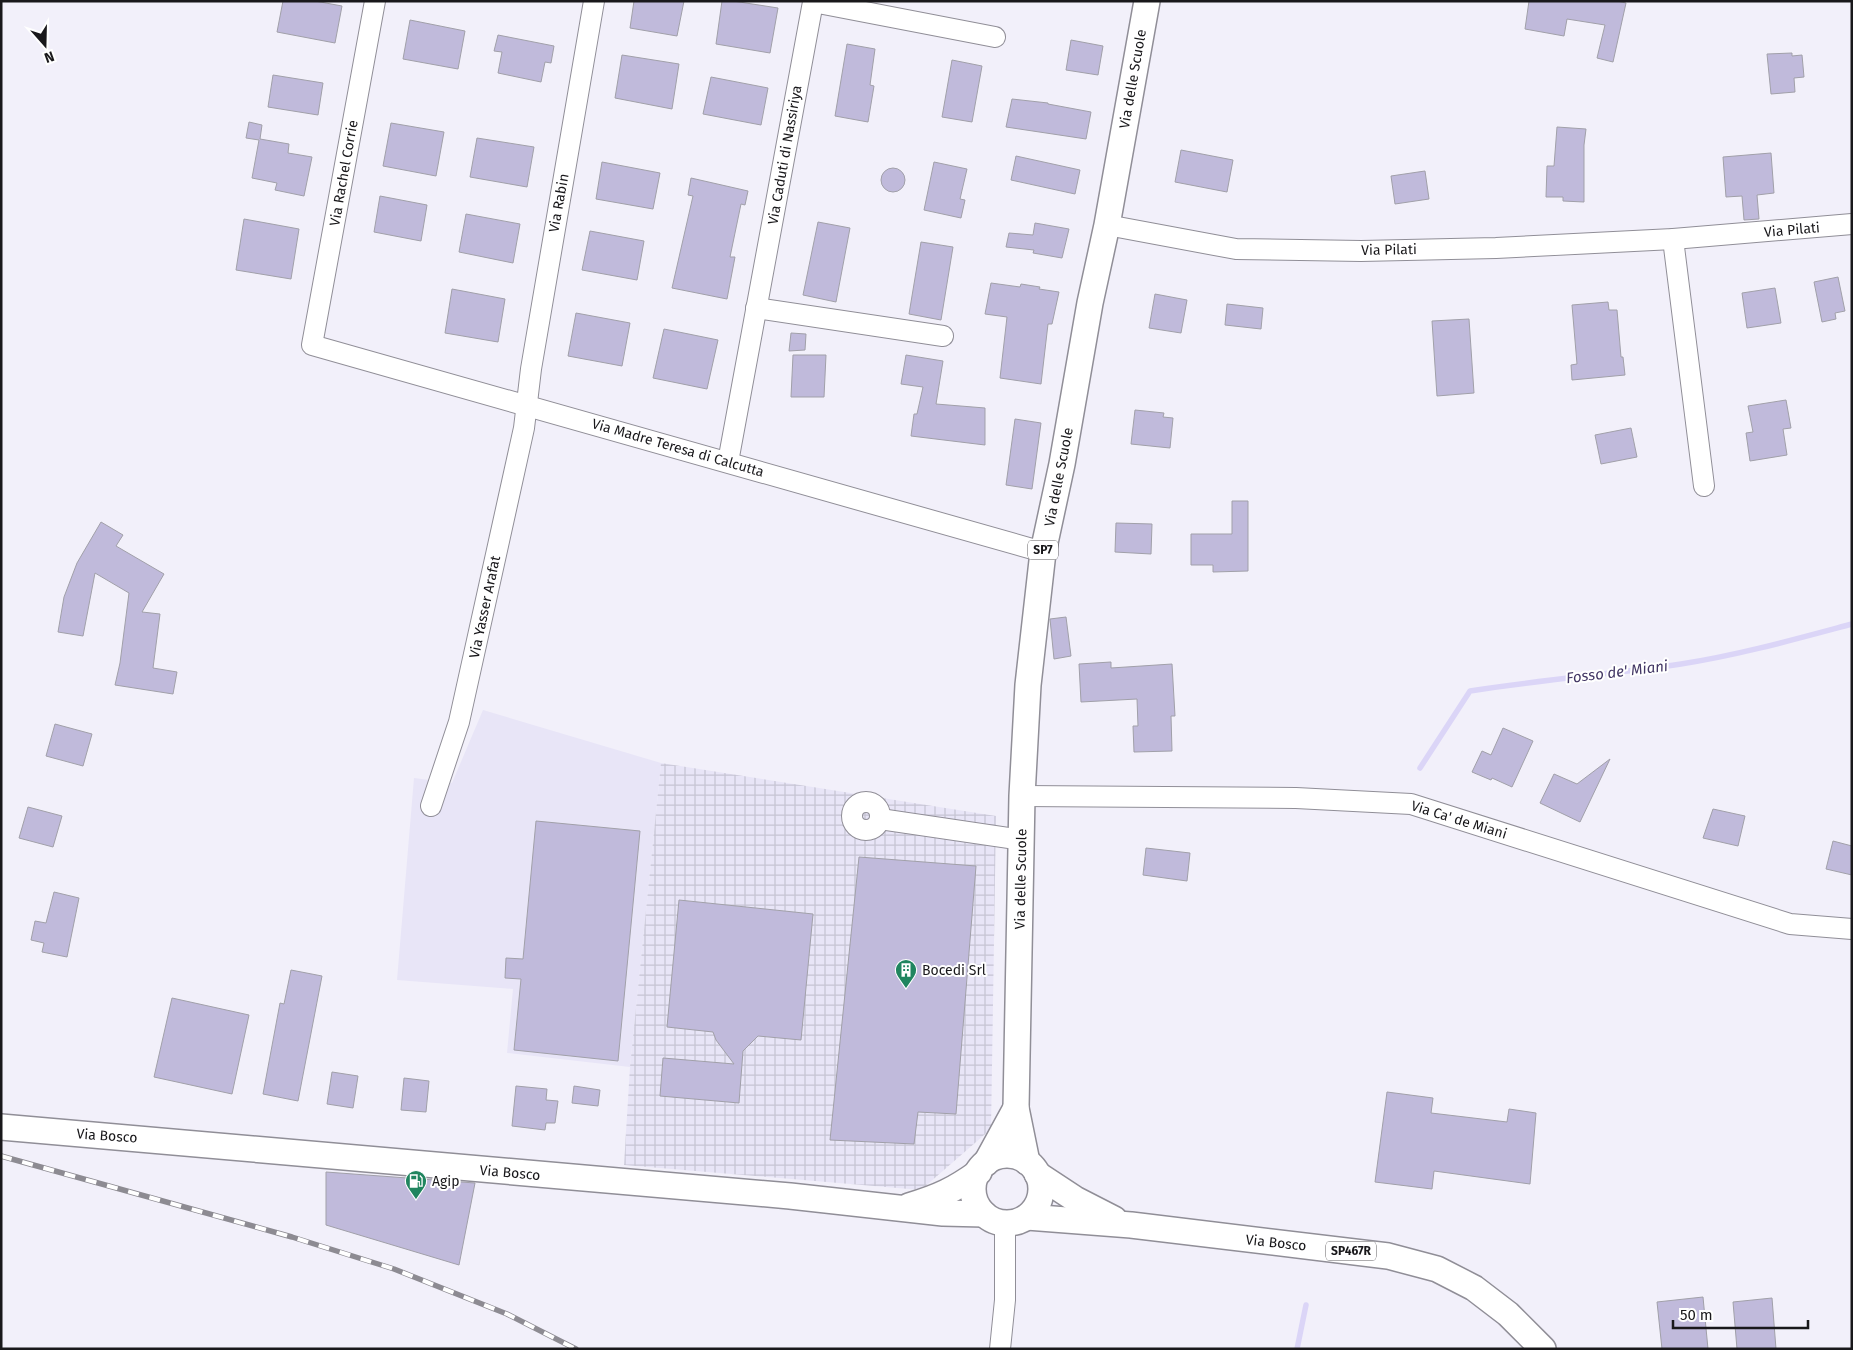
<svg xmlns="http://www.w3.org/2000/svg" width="1853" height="1350" font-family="'Fira Sans',sans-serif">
<defs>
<pattern id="industrial-grid" width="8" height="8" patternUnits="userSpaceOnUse" patternTransform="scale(1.25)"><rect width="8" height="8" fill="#e8e5f7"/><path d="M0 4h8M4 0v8" fill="none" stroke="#c6c4d3"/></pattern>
</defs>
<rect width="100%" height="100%" fill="#f2f0fa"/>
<!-- built -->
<polygon fill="#e8e5f7" points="483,710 661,763 630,1067 507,1053 513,989 397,980 414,778 452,783"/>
<!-- industrial -->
<polygon fill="url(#industrial-grid)" points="661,763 996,816 991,1129 921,1190 624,1165 630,1067"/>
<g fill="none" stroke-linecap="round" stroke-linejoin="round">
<!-- stream -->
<g stroke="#dbd5f7" stroke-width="5.5">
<path d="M1420,768L1470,691C1540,680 1611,674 1681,664C1739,655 1796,639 1852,624"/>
<polyline points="1297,1349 1306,1305"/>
</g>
</g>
<!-- building -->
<g fill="#c0badb" stroke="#a1a0a9">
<polygon points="283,1 315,1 342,6 335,43 277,32"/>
<polygon points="634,1 684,1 677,36 630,28"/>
<polygon points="722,1 733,1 778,8 770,53 716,44"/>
<polygon points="1529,1 1617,1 1626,3 1613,62 1597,58 1605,25 1567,19 1564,36 1525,29"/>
<polygon points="410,20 465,31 458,69 403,59"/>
<polygon points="498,35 554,46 551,63 545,62 541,82 498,73 502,52 494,51"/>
<polygon points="1071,40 1103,46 1098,75 1066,70"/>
<polygon points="847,44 875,49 870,85 874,86 868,122 835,116"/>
<polygon points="1792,53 1792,56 1802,55 1804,77 1794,78 1795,92 1771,94 1767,54"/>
<polygon points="622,55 679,64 672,109 615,98"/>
<polygon points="952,60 982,66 972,122 942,117"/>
<polygon points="273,75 323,83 318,115 268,107"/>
<polygon points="711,77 768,88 761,125 703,114"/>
<polygon points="1012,99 1048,103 1048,104 1091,112 1086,139 1006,127"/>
<polygon points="249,122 262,125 260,139 289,144 288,153 312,157 304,196 275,190 277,183 252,178 259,140 246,138"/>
<polygon points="391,123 444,132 436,176 383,166"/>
<polygon points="1557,127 1586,129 1584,145 1584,202 1563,201 1563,197 1546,197 1547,166 1554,166"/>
<polygon points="477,138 534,147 527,187 470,177"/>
<polygon points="1181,150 1233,160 1227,192 1175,182"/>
<polygon points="1771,153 1774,193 1757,195 1759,219 1744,220 1742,196 1726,197 1723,157"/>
<polygon points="1016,156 1080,170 1075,194 1011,180"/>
<polygon points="602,162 660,173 653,209 596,199"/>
<polygon points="934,162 967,169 960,199 965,200 961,218 924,210"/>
<circle cx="893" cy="180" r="12"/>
<polygon points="1425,171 1429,199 1395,204 1391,176"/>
<polygon points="691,178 748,191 745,205 741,204 730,257 735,257 727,299 672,288 693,196 688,195"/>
<polygon points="380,196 427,205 421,241 374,232"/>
<polygon points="466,214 520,224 513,263 459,252"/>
<polygon points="244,219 299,229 291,279 236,270"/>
<polygon points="818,222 850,228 836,302 803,295"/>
<polygon points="1035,223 1069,229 1062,258 1033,253 1034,250 1006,247 1009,233 1033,235"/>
<polygon points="590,231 644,241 637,280 582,270"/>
<polygon points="921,242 953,247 941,320 909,314"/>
<polygon points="1838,277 1845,311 1835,313 1836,319 1822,322 1814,282"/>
<polygon points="991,283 1020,287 1021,284 1040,287 1039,289 1059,292 1052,324 1048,324 1041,384 1000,378 1007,317 985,314"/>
<polygon points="1775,288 1781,323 1747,328 1742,293"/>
<polygon points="452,289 505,299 498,342 445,333"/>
<polygon points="1155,294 1187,300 1181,333 1149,328"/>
<polygon points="1608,302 1609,310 1617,310 1621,357 1623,357 1625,375 1572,380 1571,365 1577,364 1572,305"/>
<polygon points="1227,304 1263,308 1261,329 1225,325"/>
<polygon points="576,313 630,323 622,366 568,356"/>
<polygon points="1469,319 1474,393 1437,396 1432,321"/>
<polygon points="664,329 718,340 707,389 653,378"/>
<polygon points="791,333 806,334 805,350 789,351"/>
<polygon points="793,355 826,355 824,397 791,397"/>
<polygon points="906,355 943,361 936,404 985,408 985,445 911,436 914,414 917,414 923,387 901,384"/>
<polygon points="1786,400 1791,428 1783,429 1787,455 1750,461 1746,433 1753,432 1748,406"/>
<polygon points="1135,410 1164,413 1163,417 1173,418 1170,448 1131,444"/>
<polygon points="1015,419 1041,423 1032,489 1006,485"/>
<polygon points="1631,428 1637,457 1601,464 1595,435"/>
<polygon points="1232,501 1248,501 1248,571 1213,572 1213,565 1191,565 1191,534 1232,534"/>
<polygon points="101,522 123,535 116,546 164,574 142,612 160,614 153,668 177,672 173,694 115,685 120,663 129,593 95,573 83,636 58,632 64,597 77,563"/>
<polygon points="1116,523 1152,524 1151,554 1115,552"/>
<polygon points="1066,617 1071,656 1054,659 1050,619"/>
<polygon points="1111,662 1111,668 1172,664 1175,716 1171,716 1172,751 1134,752 1133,726 1138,726 1137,699 1081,702 1079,664"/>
<polygon points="55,724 92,734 83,766 46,756"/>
<polygon points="1503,728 1533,741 1512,787 1492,778 1491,780 1472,772 1482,751 1491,755"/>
<polygon points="1610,759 1580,822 1540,803 1554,774 1577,784"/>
<polygon points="28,807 62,816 53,847 19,838"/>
<polygon points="1713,809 1745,816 1738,846 1703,838"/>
<polygon points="536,821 640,831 618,1061 514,1050 521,979 505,978 506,958 523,959"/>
<polygon points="1833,841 1852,846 1852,875 1826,869"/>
<polygon points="1146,848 1190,853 1187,881 1143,875"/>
<polygon points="859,857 976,866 956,1114 918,1112 914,1144 830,1140"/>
<polygon points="54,892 79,898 67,957 42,952 44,943 31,940 35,921 46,923"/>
<polygon points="679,900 813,914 801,1040 758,1036 743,1051 739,1103 660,1096 663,1058 734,1064 716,1040 713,1032 667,1027"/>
<polygon points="291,970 322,976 298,1101 263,1094 280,1003 284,1004"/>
<polygon points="172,998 249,1015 232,1094 154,1077"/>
<polygon points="332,1072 358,1076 353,1108 327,1104"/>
<polygon points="404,1078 429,1081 426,1112 401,1110"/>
<polygon points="516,1086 547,1089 546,1100 558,1101 555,1123 546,1123 545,1130 512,1126"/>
<polygon points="574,1086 600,1090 598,1106 572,1103"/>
<polygon points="1387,1092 1433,1098 1431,1113 1507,1122 1509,1109 1536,1113 1530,1184 1434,1171 1432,1189 1375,1182"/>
<polygon points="326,1172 475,1183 459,1265 326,1225"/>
<polygon points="1703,1297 1708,1349 1662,1349 1657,1302"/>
<polygon points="1772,1298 1776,1349 1737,1349 1733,1302"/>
</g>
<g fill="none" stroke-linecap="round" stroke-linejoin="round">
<!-- minor casing -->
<g stroke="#908e97" stroke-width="22">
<g id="minor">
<polyline points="375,1 312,345 1043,552"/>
<polyline points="1107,225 1236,249 1361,251 1496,248 1673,239 1852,224"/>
<polyline points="1673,239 1704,486"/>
<polyline points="756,308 943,336"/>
<polyline points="728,462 813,2 995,37"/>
<polyline points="1022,796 1296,798 1411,804 1790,924 1852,929"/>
<circle cx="866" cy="816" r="14"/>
<polyline points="431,806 459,722 524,428 531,369 594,1"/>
<polyline points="880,819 1022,840"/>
<polyline points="1000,1349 1005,1300 1005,1223"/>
</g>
</g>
<!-- major casing -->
<g stroke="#908e97" stroke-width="28">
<g id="major">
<polyline points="1,1127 790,1196 943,1213 984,1214"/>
<circle cx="1007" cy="1189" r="34"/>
<polyline points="1027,1162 1016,1108 1022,796 1028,685 1043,552 1062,464 1090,303 1107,225 1147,1"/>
<polyline points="986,1163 1016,1108"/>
<polyline points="1037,1174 1075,1199 1114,1219"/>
<path d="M909,1206C939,1197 954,1190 979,1172"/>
<polyline points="1027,1217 1131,1225 1388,1256 1437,1269 1474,1288 1508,1314 1543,1349"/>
</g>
</g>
<!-- minor -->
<use href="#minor" stroke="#fff" stroke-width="20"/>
<!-- major -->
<use href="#major" stroke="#fff" stroke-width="25"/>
<!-- rail casing -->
<g stroke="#8d8b92" stroke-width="5.5">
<polyline id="rail" points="1,1156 292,1237 394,1269 507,1314 576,1349"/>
</g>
<!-- rail -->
<use href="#rail" stroke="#fff" stroke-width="4" stroke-dasharray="11" stroke-linecap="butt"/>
</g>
<!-- icons -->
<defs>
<g id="building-pin" transform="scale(1.125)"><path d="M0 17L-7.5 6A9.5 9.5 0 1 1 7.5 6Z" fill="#20855f" stroke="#fff"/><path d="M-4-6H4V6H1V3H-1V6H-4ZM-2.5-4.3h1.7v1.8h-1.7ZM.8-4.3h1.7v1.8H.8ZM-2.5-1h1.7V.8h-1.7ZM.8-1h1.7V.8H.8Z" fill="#fff"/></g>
<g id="fuel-pin" transform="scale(1.125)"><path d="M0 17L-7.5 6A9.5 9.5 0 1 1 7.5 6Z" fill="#20855f" stroke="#fff"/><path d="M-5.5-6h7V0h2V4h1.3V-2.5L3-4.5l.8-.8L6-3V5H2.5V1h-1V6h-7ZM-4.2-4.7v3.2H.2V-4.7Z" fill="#fff"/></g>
</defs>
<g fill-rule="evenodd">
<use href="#building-pin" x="906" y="970"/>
<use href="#fuel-pin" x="416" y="1181"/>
</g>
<g text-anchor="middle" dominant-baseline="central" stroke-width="4" stroke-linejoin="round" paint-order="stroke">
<!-- shield labels -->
<g fill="#fff" stroke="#5e5d5f" stroke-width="1">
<rect x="1028" y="540.5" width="30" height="19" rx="4"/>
<rect x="1326" y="1241.5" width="50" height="19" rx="4"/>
</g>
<g font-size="12" font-weight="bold" fill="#19181b">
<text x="1043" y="550">SP7</text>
<text x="1351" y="1251">SP467R</text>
</g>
<!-- street labels -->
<g font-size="14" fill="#19181b" stroke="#fff">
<text transform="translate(1133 79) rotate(-80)">Via delle Scuole</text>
<text transform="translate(785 155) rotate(-80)">Via Caduti di Nassiriya</text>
<text transform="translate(344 173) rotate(-80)">Via Rachel Corrie</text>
<text transform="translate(559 203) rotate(-80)">Via Rabin</text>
<text transform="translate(1792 230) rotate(-5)">Via Pilati</text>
<text transform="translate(1389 250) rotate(-1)">Via Pilati</text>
<text transform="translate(678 448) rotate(16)">Via Madre Teresa di Calcutta</text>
<text transform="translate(1059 477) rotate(-79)">Via delle Scuole</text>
<text transform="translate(485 607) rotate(-78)">Via Yasser Arafat</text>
<text transform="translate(1459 820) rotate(17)">Via Ca' de Miani</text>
<text transform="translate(1021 879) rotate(-89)">Via delle Scuole</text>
<text transform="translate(107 1136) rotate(4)">Via Bosco</text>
<text transform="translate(510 1173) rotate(5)">Via Bosco</text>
<text transform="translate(1276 1243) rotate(6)">Via Bosco</text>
</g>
<!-- poi labels -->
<g font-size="14" fill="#19181b" stroke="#fff" text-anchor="start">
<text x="922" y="970">Bocedi Srl</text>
<text x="432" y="1181">Agip</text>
</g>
<!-- water labels -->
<g font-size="15" font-style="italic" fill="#423664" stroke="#fff">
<text transform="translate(1617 672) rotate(-7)">Fosso de' Miani</text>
</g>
</g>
<!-- border -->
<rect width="1853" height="1350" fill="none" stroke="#19181b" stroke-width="5"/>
<!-- north arrow -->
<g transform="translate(45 45) rotate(160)" stroke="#ffffff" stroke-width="4" paint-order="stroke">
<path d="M0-4L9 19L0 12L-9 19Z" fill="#19181b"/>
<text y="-8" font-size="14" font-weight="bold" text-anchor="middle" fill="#19181b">N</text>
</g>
<!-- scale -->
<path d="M1673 1320v8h135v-8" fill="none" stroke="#19181b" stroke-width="2.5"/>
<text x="1680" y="1320" font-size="15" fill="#19181b" stroke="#ffffff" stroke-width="4" paint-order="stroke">50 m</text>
</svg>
